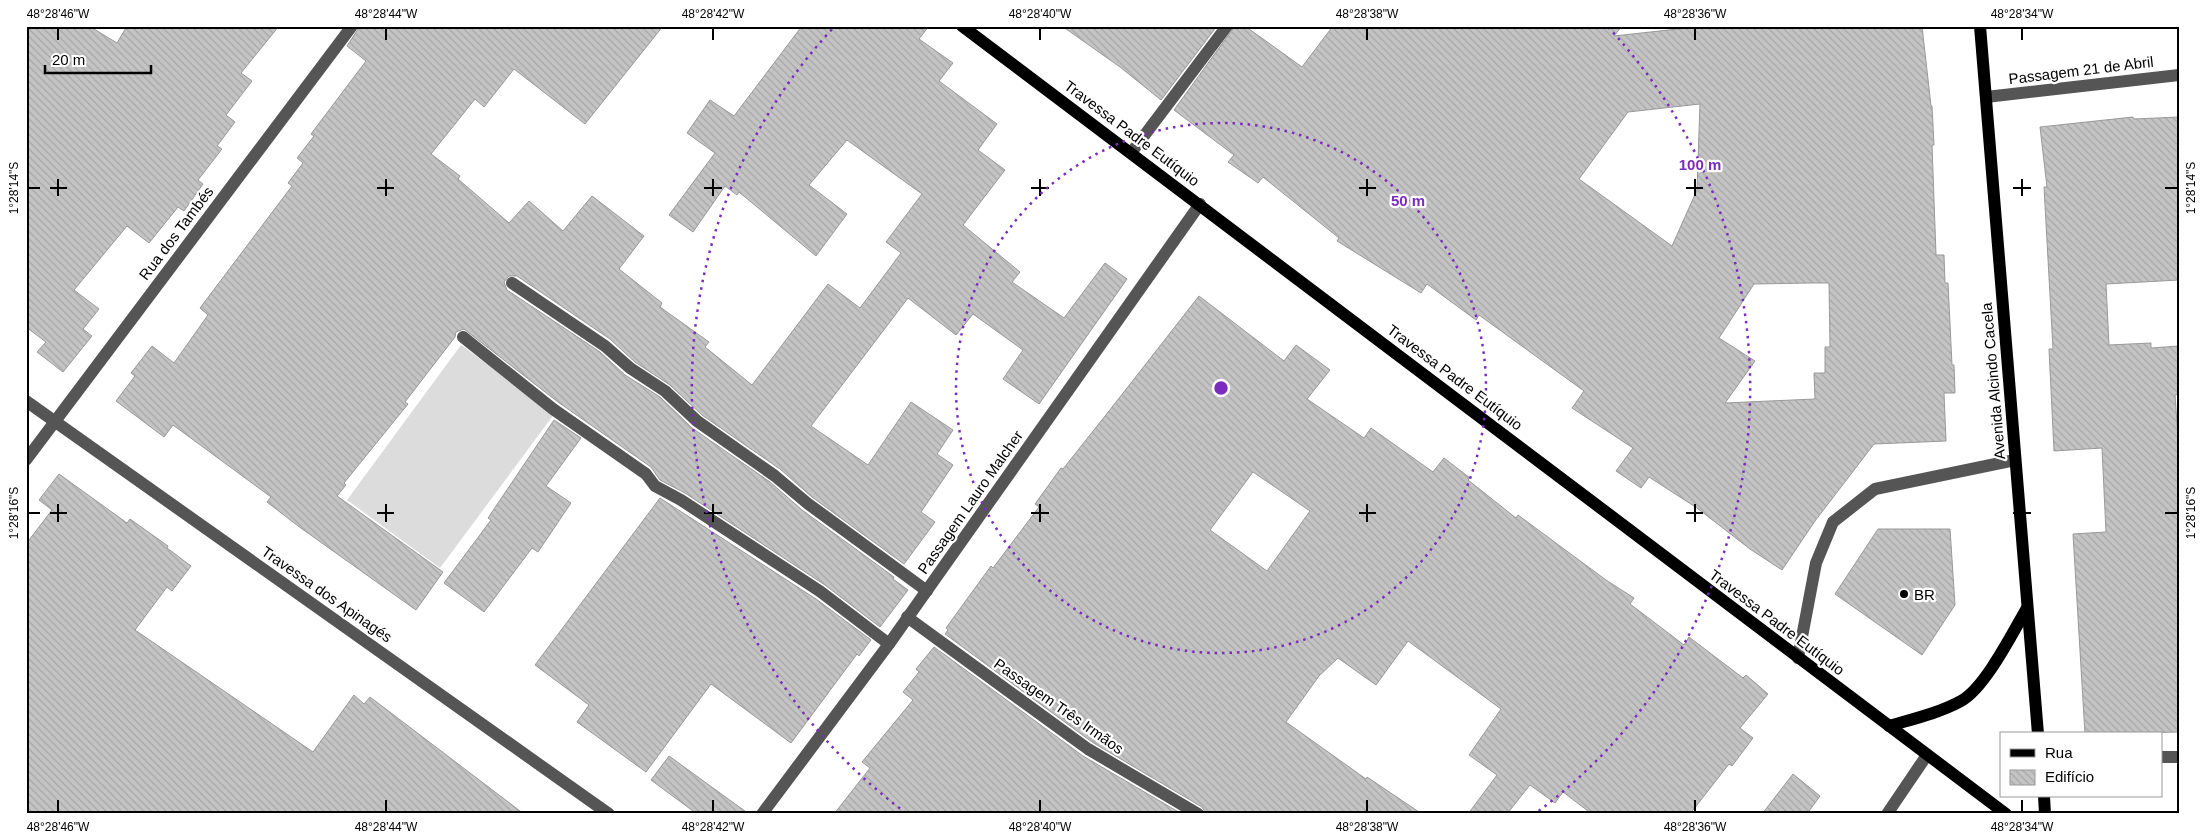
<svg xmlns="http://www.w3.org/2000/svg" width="2205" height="840" font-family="Arial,sans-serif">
<defs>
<pattern id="building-back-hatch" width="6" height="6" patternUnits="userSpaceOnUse" patternTransform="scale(1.25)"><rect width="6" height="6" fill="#c4c4c4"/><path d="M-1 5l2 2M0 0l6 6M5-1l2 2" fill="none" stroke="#a7a7a7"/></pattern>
</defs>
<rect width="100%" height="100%" fill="#fff"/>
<!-- pitch -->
<polygon fill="#dcdcdc" points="461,345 555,413 440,568 347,500"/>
<!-- building -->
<g fill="url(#building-back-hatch)" stroke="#999" fill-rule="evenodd">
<polygon points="26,26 89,26 117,43 127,26 279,26 241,73 252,81 226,115 235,122 217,146 222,149 198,180 203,184 184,211 178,207 149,243 127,226 74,290 99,309 83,329 92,336 63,372 37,352 46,342 26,327"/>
<polygon points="360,26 663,26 585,124 514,69 484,107 475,99 431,154 460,176 458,179 509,223 529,201 563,231 592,196 644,236 619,269 662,303 660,307 709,342 705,347 752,385 828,284 860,308 901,253 886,242 922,194 847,140 809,185 847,214 816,256 739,192 737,195 725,186 693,232 669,215 715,153 687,133 710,100 734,116 802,26 929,26 919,39 953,63 939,81 997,124 978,150 1005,170 963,225 1020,272 1012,282 1064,318 1105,263 1127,279 1039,404 1003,379 1023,350 973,314 956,335 908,298 811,426 868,465 911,402 953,430 937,454 953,465 921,512 935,522 904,564 812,497 780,469 702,415 670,385 635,362 610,339 517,276 509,276 504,282 507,290 600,352 625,375 660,397 692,428 770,482 802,510 894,577 893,579 908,590 880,627 825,585 685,493 660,480 651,467 558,402 464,329 456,332 455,337 405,402 408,404 344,483 346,485 337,496 443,572 416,610 298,526 267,502 271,497 173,425 164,437 116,401 135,376 131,373 152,346 174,363 208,315 200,308 292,186 288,183 303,163 297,158 314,136 311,134 366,61 347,46"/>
<polygon points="1062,26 1217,26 1161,100 1120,67"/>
<path d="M1235,26H1245L1302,67L1333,26H1622L1614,36L1705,26H1922L1931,106H1932L1934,145H1932L1936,255H1944L1945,283H1948L1952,365H1954L1955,393H1944L1946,441L1874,444L1815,521L1782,570L1750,549L1697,508L1649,477L1641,488L1616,471L1633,448L1572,408L1584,391L1479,315L1476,320L1427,284L1421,293L1337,241L1339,238L1263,177L1258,183L1228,162L1234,155L1174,110ZM1700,104L1697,190L1672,246L1579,179L1628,112ZM1810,283H1829L1830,347H1825V373H1814L1815,399L1725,403L1755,361L1719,338L1754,284Z"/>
<polygon points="2133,117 2134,119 2179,117 2179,280 2106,284 2109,345 2151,343 2151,348 2179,346 2179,394 2175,395 2179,450 2179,732 2085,734 2073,534 2106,532 2102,448 2054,451 2049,349 2053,349 2044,187 2047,187 2040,127"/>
<path d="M1199,296L1284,361L1296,345L1330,370L1307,399L1364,438L1371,428L1433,472L1444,458L1470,478L1468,480L1516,518L1518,515L1606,580L1634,598L1630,604L1684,645L1689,637L1743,678L1746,675L1768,694L1740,728L1753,738L1732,766L1729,764L1690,814H1592L1563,792L1555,803L1530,785L1507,814H1468L1497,775L1469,755L1501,709L1408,641L1376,685L1338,658L1319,676L1286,722L1366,779L1367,777L1422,814H1206L1202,807L1092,742L945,634L948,630L946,628L991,566L993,568L1039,507L1035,504L1061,468L1063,469L1109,411ZM1253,472L1310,511L1267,571L1210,530Z"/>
<polygon points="554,420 581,438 546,486 571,503 538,552 532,548 484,612 444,583 491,520 488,518"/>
<polygon points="59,474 127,523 130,519 168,546 167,548 191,566 172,591 167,587 135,630 313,752 354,695 364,704 370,697 524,814 26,814 26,544 52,510 39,500"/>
<polygon points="660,498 816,599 871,640 859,656 857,654 791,743 711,684 646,772 577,722 589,705 535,665"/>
<polygon points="1878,529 1950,529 1955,605 1922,655 1835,594"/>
<polygon points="934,647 1083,756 1182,814 834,814 870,768 862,762 913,700 903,692 919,672 916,669"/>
<polygon points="669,756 749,814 697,814 651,780"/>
<polygon points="1793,774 1820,796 1807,814 1762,814"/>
</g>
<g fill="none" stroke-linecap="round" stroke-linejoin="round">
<!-- minor -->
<g stroke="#555" stroke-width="12">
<polyline points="1986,97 2179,75"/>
<polyline points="1131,153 1227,26"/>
<polyline points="512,283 605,346 630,368 665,391 697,421 775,476 807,503 927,591"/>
<polyline points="463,337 553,409 646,474 655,486 681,500 821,592 889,644"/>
<polyline points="26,401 609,814"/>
<polyline points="26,460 352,26"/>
<polyline points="907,617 1088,749 1198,814"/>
<polyline points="1798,658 1816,563 1833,522 1875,489 2015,460"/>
<polyline points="2161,757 2179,757"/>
<polyline points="762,814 889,644 1200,204"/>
<polyline points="1887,814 1927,755"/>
</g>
<!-- major -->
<g stroke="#000" stroke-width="12">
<polyline points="962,26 2006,814"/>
<polyline points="1980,26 2038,734"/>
<path d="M1889,726C1913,719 1939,713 1961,701C1985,688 2013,632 2027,608"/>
<polyline points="2044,796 2045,814"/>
</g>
</g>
<!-- ticks -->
<path fill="none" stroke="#000" stroke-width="2" d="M58,28V40M386,28V40M713,28V40M1040,28V40M1367,28V40M1695,28V40M2022,28V40M58,179V196M386,179V196M713,179V196M1040,179V196M1367,179V196M1695,179V196M2022,179V196M28,188H40M50,188H67M377,188H394M704,188H722M1031,188H1049M1359,188H1376M1686,188H1703M2013,188H2031M2165,188H2178M58,504V522M386,504V522M713,504V522M1040,504V522M1367,504V522M1695,504V522M2022,504V522M28,513H40M50,513H67M377,513H394M704,513H722M1031,513H1049M1359,513H1376M1686,513H1703M2013,513H2031M2165,513H2178M58,800V812M386,800V812M713,800V812M1040,800V812M1367,800V812M1695,800V812M2022,800V812"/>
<!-- distance rings -->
<g fill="none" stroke="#7b2cbf" stroke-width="2.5" stroke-dasharray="2.5 5">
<circle cx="1221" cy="388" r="265"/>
<path d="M906 813A529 529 0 0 1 834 27M1608 27A529 529 0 0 1 1536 813"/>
</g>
<!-- markers -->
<circle fill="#000" stroke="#fff" stroke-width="2" cx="1904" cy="594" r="5"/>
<g text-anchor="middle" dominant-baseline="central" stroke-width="4.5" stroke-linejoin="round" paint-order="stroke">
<!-- street labels -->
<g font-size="15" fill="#000" stroke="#fff">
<text transform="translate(2081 70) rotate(-7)">Passagem 21 de Abril</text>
<text transform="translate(1132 133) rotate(37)">Travessa Padre Eutíquio</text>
<text transform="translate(176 233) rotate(-53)">Rua dos Tambés</text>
<text transform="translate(1455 377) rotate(37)">Travessa Padre Eutíquio</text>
<text transform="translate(1993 381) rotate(-95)">Avenida Alcindo Cacela</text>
<text transform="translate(970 502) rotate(-55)">Passagem Lauro Malcher</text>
<text transform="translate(327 594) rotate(35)">Travessa dos Apinagés</text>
<text transform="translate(1777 622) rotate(37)">Travessa Padre Eutíquio</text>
<text transform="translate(1059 706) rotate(35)">Passagem Três Irmãos</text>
</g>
<!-- poi labels -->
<g font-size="15" fill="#000" stroke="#fff" text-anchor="start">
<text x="1914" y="594">BR</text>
</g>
</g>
<circle cx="1221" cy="388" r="8" fill="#7b2cbf" stroke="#fff" stroke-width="2.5"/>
<g font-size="15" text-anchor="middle" font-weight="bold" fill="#7b2cbf" stroke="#fff" stroke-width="4.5" stroke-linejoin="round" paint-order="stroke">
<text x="1700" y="170">100 m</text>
<text x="1408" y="206">50 m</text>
</g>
<!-- border -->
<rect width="2205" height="840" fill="none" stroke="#ffffff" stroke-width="55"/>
<!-- legend -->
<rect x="2000" y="732" width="162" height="65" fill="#ffffff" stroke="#999999"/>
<rect x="2010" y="749" width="25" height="8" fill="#000000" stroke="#999999"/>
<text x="2045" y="758" font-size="15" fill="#000000">Rua</text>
<rect x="2010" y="770" width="25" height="15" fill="url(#building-back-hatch)" stroke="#999999"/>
<text x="2045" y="782" font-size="15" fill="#000000">Edifício</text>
<!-- scale -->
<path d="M45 65v8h106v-8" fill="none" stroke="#000000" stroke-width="2.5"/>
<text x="52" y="65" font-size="15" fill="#000000" stroke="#ffffff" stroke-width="4" paint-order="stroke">20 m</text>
<rect x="28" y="28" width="2150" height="784" fill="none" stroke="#000" stroke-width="2"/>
<g font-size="12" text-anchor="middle" fill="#000">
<text x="58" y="18">48°28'46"W</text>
<text x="386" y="18">48°28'44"W</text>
<text x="713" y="18">48°28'42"W</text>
<text x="1040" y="18">48°28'40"W</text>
<text x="1367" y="18">48°28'38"W</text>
<text x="1695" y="18">48°28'36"W</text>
<text x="2022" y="18">48°28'34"W</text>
<text transform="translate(14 188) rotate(-90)" y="4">1°28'14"S</text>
<text transform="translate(2191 188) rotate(-90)" y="4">1°28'14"S</text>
<text transform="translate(14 513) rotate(-90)" y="4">1°28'16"S</text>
<text transform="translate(2191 513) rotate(-90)" y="4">1°28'16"S</text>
<text x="58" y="831">48°28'46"W</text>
<text x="386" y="831">48°28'44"W</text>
<text x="713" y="831">48°28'42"W</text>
<text x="1040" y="831">48°28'40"W</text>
<text x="1367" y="831">48°28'38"W</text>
<text x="1695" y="831">48°28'36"W</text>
<text x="2022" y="831">48°28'34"W</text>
</g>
</svg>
